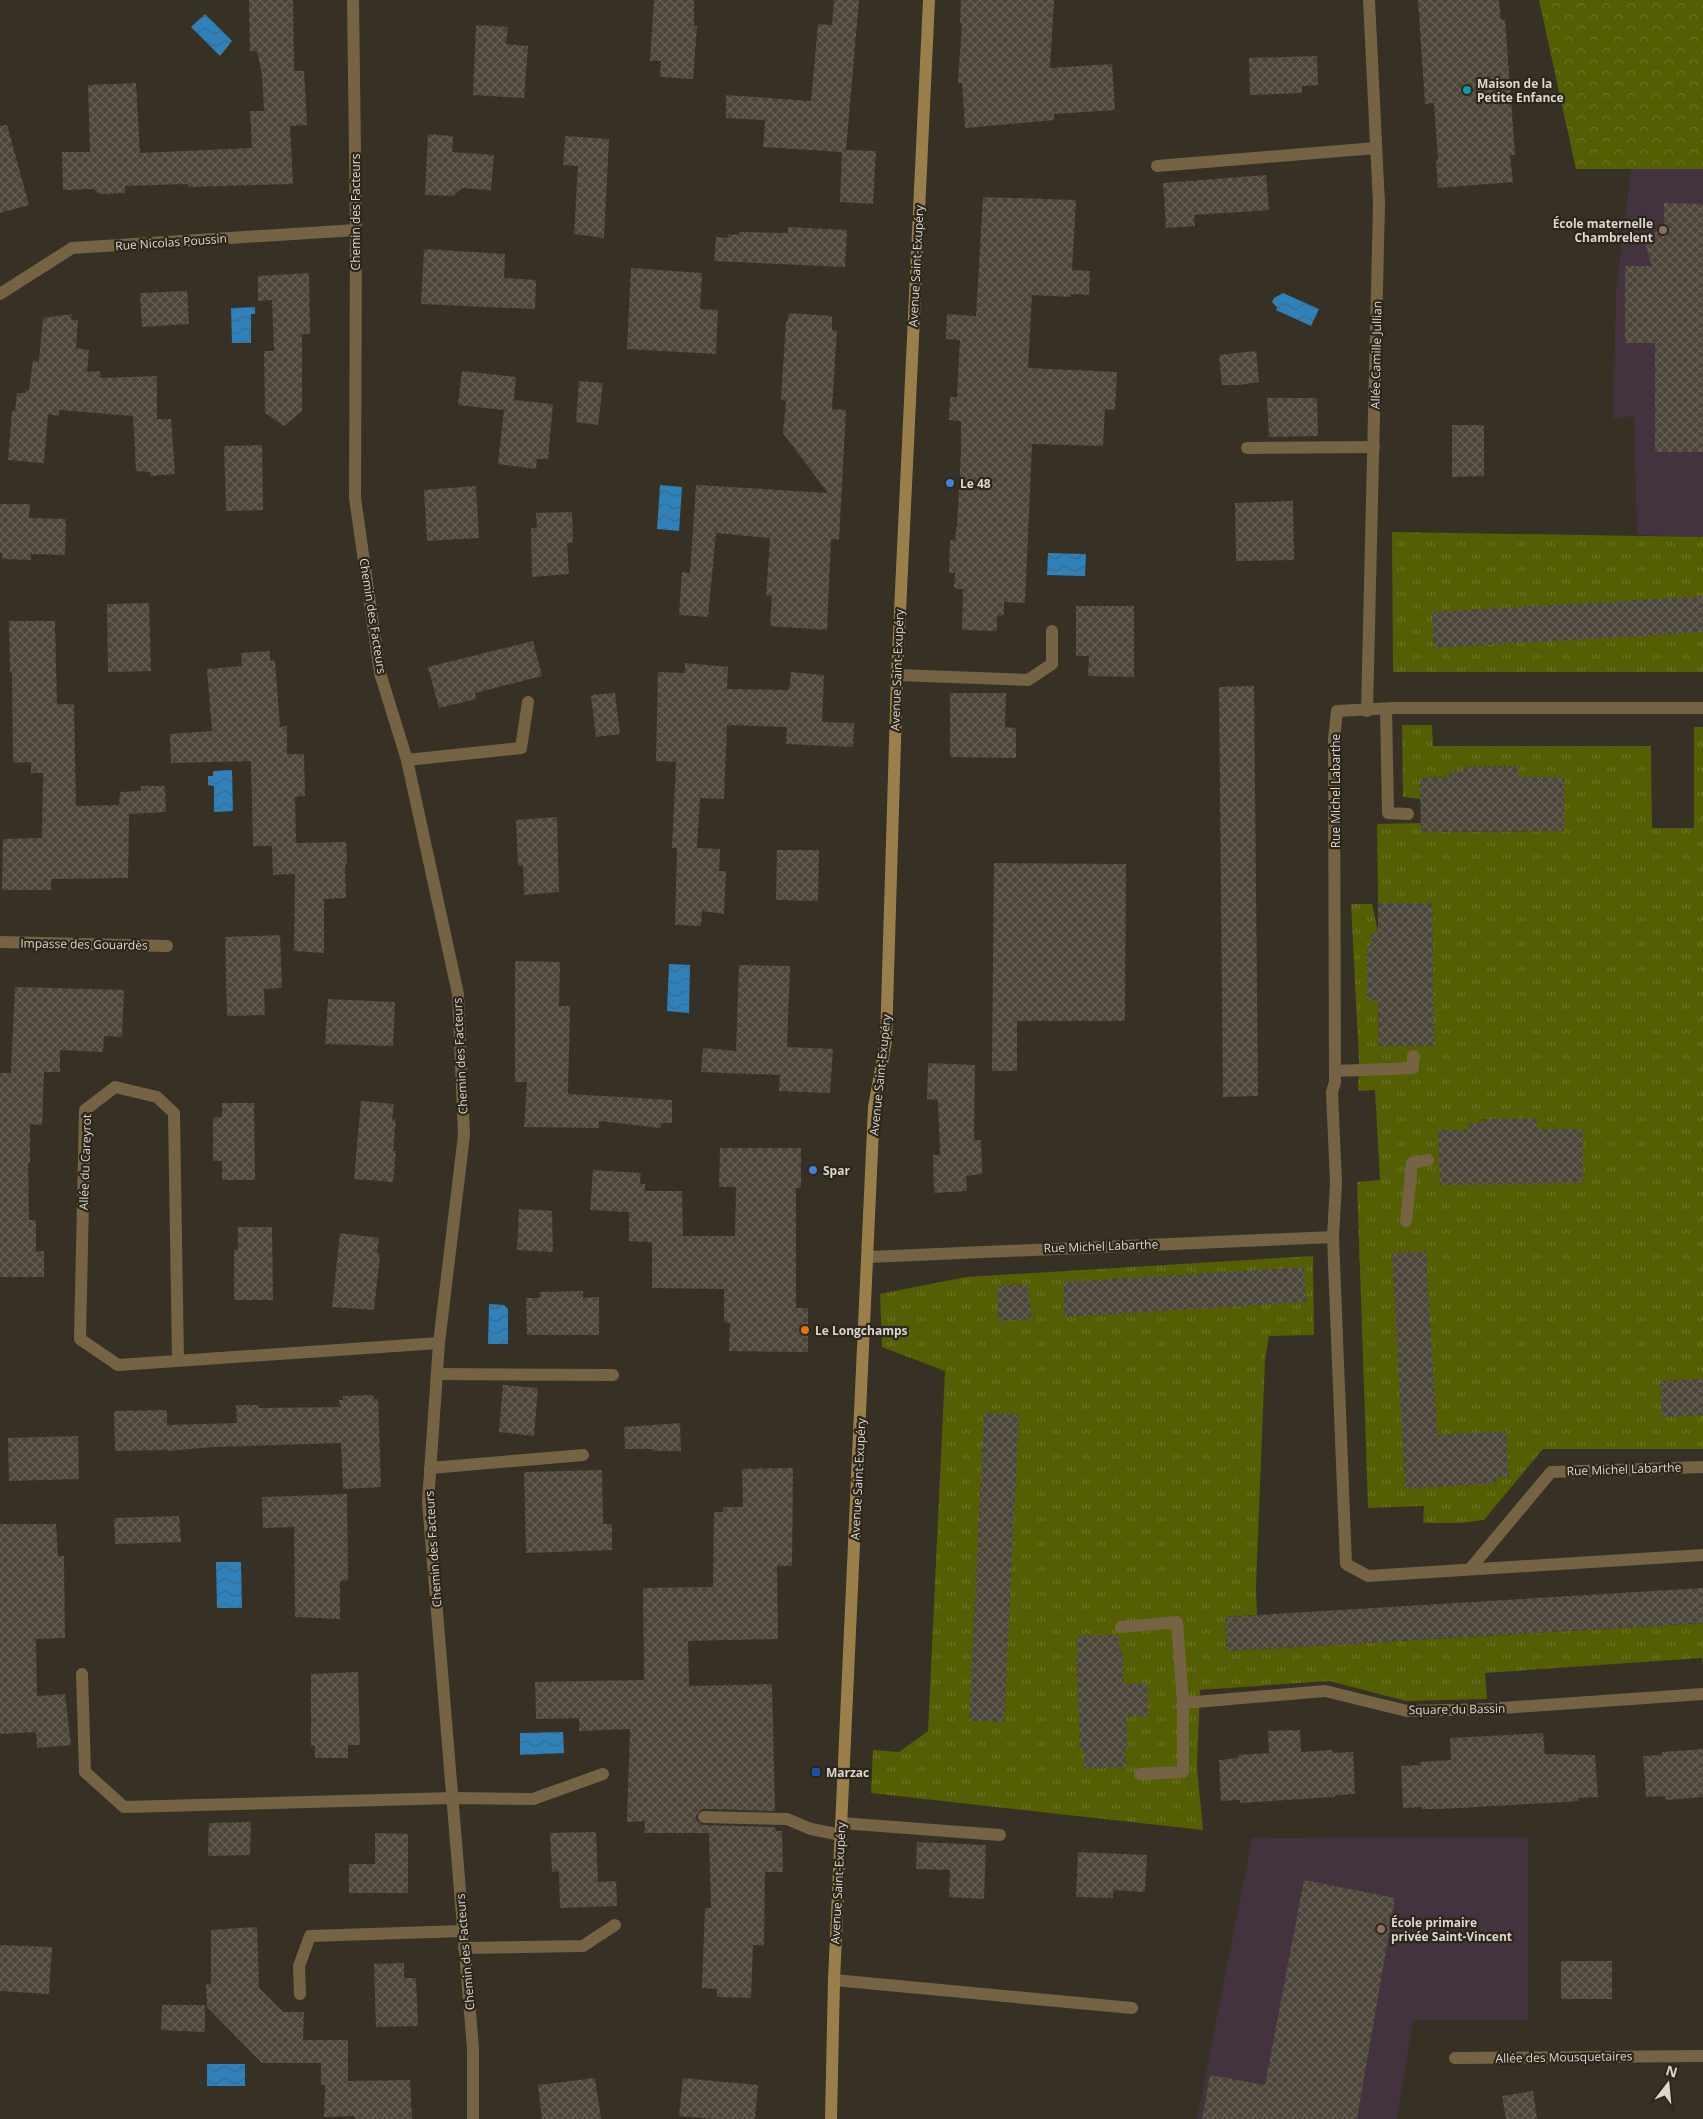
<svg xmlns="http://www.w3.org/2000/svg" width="1703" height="2119" font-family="'Open Sans',sans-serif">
<defs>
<pattern id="grass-tufts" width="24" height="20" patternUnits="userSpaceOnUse" patternTransform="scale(1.25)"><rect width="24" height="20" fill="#545e03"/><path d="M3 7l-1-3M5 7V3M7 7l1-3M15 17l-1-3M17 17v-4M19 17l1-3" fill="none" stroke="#6c7427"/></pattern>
<pattern id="park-crowns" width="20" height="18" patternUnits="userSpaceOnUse" patternTransform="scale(1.25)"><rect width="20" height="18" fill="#545e03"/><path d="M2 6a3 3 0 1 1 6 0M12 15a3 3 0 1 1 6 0" fill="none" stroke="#6c7427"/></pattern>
<pattern id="water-waves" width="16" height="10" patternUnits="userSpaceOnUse" patternTransform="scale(1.25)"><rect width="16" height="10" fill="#3081b9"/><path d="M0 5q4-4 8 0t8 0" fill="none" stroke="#366a8e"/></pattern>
<pattern id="building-cross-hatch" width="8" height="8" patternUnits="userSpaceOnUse" patternTransform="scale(1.25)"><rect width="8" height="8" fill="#4c453a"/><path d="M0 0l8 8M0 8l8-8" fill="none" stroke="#655f55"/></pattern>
</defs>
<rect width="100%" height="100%" fill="#363025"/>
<!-- education -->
<g fill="#43333e">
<polygon points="1539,0 1703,0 1703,537 1637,535 1634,416 1613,419 1616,290 1631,169 1576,169"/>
<polygon points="1528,1837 1528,2020 1413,2020 1397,2119 1197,2119 1252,1838"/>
</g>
<!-- grass -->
<g fill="url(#grass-tufts)">
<polygon points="1392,532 1703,537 1703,672 1393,672"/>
<polygon points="1402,725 1432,725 1433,746 1651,746 1652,828 1694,828 1694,727 1703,727 1703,1449 1543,1449 1484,1520 1461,1523 1423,1523 1424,1506 1368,1508 1357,1182 1380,1180 1375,1090 1358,1091 1359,1060 1351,904 1372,904 1378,932 1371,932 1371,946 1367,946 1367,1000 1378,1000 1379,1046 1433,1046 1432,903 1378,903 1377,824 1421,823 1422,832 1564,831 1564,777 1518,777 1518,766 1464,767 1464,771 1449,771 1450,777 1421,778 1421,799 1403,797"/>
<polygon points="1313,1256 1314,1335 1269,1336 1265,1360 1256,1586 1257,1615 1225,1617 1227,1651 1703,1623 1703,1667 1702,1658 1485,1673 1487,1699 1406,1701 1329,1681 1200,1690 1197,1767 1203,1830 871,1793 873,1750 899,1752 928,1731 945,1371 882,1347 880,1294 966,1277"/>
</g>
<!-- park -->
<polygon fill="url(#park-crowns)" points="1539,0 1703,0 1703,169 1576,169"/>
<!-- water -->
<g fill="url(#water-waves)">
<polygon points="205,14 232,41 220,56 191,27"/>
<polygon points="1283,293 1319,309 1311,326 1276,310 1277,307 1272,302 1274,298"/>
<polygon points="255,307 255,314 251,314 251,343 232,343 231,308"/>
<polygon points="660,485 682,487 679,531 657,529"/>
<polygon points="1048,553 1086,554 1085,576 1047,575"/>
<polygon points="232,770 233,811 214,812 214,786 208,785 208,776 213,776 213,771"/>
<polygon points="669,964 690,965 689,1013 667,1011"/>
<polygon points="489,1304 504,1305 508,1309 508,1344 488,1344"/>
<polygon points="216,1562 241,1562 242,1608 217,1608"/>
<polygon points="563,1732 564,1753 520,1755 520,1733"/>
<rect x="207" y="2064" width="38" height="22"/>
</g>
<!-- building -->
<g fill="url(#building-cross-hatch)">
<polygon points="249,0 293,0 294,71 304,71 307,125 290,126 293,184 188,187 188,184 125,186 125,193 99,194 94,189 63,190 62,152 90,152 88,85 136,83 140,153 252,148 250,111 264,111 262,74 257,51 250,51"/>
<polygon points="654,0 694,0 694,26 697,26 693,79 660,77 661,61 650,61"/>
<polygon points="834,0 859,0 846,150 876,151 873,204 840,202 842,152 763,147 765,120 726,118 726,95 811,101 818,24 832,25"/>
<polygon points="961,0 1054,0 1050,68 1112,64 1115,110 1054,114 1054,120 965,128 962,83 958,83 962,23 960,23"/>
<polygon points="1418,0 1499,0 1501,20 1505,19 1515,155 1510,155 1513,182 1438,188 1436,160 1438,160 1434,103 1425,104"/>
<polygon points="476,25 508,27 506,44 528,46 524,98 473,95"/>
<polygon points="1317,56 1318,85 1302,86 1302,93 1250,95 1249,58"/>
<polygon points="7,125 29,205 0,213 0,126"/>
<polygon points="428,134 453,136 452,152 494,155 491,190 462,188 453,196 425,195"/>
<polygon points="565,136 609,139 604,238 574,234 578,166 563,165"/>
<polygon points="1266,175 1269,210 1194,215 1195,226 1166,228 1163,183"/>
<polygon points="983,197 1076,200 1072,270 1090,271 1089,295 1071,294 1071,297 1032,295 1028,368 1117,372 1115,410 1105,409 1103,446 1032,444 1025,603 1004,602 1004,615 997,616 997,631 962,630 963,589 954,588 955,573 949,573 950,540 955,541 956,528 957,528 961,452 961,421 949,420 950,397 957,397 960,340 946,339 947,314 976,316"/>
<polygon points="1664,203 1703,204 1703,452 1655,452 1655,343 1625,343 1625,266 1652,266 1645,243 1649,236 1664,225"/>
<polygon points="788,227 847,230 845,267 714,261 716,237 728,238 728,234 739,235 739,232 788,233"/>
<polygon points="424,249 505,254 504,278 536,280 535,309 421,304"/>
<polygon points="631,268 702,273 700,309 718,310 716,354 627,349"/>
<polygon points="309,273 310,334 302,334 302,411 284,426 265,413 264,351 274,351 272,300 258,301 258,276"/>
<polygon points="187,291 189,324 142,327 140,293"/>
<polygon points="789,313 832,316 832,330 837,330 832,409 846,410 839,540 831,539 827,630 770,626 772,595 766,596 770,538 716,533 708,617 679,615 682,572 690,573 696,485 828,493 783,433 786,401 781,400 786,321 788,321"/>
<polygon points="72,314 71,320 78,320 76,348 89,350 87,372 100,371 101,378 157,376 157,419 171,419 175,474 150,476 150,472 136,471 133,416 59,410 59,416 48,414 44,463 8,460 12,411 15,411 17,393 26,393 26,390 29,391 33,360 39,362 43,318"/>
<polygon points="1256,351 1259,382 1240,385 1222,385 1219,355"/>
<polygon points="462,371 516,377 514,400 553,404 548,459 537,459 536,469 498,464 504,410 458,405"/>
<polygon points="579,381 603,383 598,425 576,422"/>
<polygon points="1267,398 1317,398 1318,436 1269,437"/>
<polygon points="1452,425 1484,425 1484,476 1452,477"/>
<polygon points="262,445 263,510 226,511 224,446"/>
<polygon points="476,486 479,538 427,541 424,490"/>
<polygon points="1293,501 1294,560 1236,561 1235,503"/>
<polygon points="0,504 30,504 29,518 66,519 65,555 31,554 31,560 2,559 3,553 0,553"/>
<polygon points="572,512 573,542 567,543 569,574 532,577 531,528 537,528 536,513"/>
<polygon points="1703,596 1703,632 1434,648 1432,612"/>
<polygon points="149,603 151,671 108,672 107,604"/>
<polygon points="1076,606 1134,606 1134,677 1088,676 1089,656 1076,656"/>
<polygon points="9,621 55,621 57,704 74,704 76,806 119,805 120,792 141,791 141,786 165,786 166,812 129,814 128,878 51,879 51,890 2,890 3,839 42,838 43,773 31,773 31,762 13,763 12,671 10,672"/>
<polygon points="533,641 542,676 475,693 476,699 439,708 428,667"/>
<polygon points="270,651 270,661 275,660 280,727 287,726 287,754 304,754 305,796 295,797 296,843 346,842 347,864 345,864 346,898 324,899 324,953 294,951 295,874 273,875 272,846 253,846 251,761 171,763 170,734 212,731 207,669 242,666 241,653"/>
<polygon points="685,663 728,667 727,689 789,690 791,672 824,675 822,722 854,723 853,747 786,744 787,727 727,725 724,799 700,798 697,848 720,849 719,871 726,871 724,914 702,911 701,926 675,925 677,848 672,848 676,762 656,761 658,672 685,673"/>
<polygon points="1254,686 1258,1096 1223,1097 1219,687"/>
<polygon points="615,693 620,734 596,737 591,695"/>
<polygon points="950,693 1006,693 1005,727 1016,728 1016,758 950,757"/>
<polygon points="1518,766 1518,777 1564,777 1564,831 1421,832 1420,778 1450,777 1449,771 1464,771 1463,767"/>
<polygon points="557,817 559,892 524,895 523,866 518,866 516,820"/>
<polygon points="777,850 819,850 818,901 776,900"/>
<polygon points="994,863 1126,864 1125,1021 1017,1021 1017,1071 992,1071"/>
<polygon points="1378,903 1432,903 1434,1046 1379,1046 1378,1000 1367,1001 1367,946 1371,946 1371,932 1378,932"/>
<polygon points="280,935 282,988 264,989 265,1015 227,1016 225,937"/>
<polygon points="515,961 560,962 559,1006 570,1006 568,1094 672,1100 672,1123 661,1123 661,1128 599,1121 599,1128 524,1127 527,1082 515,1082"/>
<polygon points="739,965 790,966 787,1047 833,1049 830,1093 779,1091 780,1075 701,1072 703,1048 736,1051"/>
<polygon points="15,987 124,990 122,1037 104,1036 103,1052 60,1050 60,1072 44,1072 42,1125 30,1124 30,1163 28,1163 29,1220 36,1220 36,1252 44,1251 44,1277 0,1277 0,1073 11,1073"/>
<polygon points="328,999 395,1002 393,1046 325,1044"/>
<polygon points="928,1063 975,1065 974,1140 981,1140 982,1174 966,1176 967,1191 934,1193 933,1155 940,1155 938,1100 927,1099"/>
<polygon points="361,1101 394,1104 392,1119 396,1120 393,1151 396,1151 393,1182 354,1179"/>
<polygon points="222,1103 254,1103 255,1180 222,1180 222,1161 213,1161 213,1118 222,1117"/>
<polygon points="1537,1118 1537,1129 1583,1129 1583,1183 1440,1185 1438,1130 1469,1130 1468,1123 1483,1123 1482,1119"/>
<polygon points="720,1148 801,1148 801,1188 796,1188 796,1308 808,1308 808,1352 729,1351 730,1323 724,1322 724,1289 652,1288 652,1242 629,1241 629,1212 590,1210 593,1170 641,1173 640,1184 645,1184 645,1191 682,1191 683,1236 735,1236 736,1187 719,1187"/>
<polygon points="519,1209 552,1211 553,1252 517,1250"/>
<polygon points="238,1227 272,1227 273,1300 234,1300 234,1250 238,1250"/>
<polygon points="340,1233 379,1238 377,1253 380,1254 374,1310 332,1307"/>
<polygon points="1426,1251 1437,1435 1506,1431 1509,1477 1497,1477 1497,1483 1405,1489 1392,1253"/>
<polygon points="1304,1267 1306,1302 1065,1317 1063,1282"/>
<polygon points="1028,1284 1032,1319 999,1321 997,1286"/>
<polygon points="583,1291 583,1298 599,1297 599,1335 527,1335 526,1298 540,1298 540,1292"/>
<polygon points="1703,1379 1703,1415 1662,1417 1660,1381"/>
<polygon points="503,1385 538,1388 534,1436 499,1432"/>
<polygon points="373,1395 374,1399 378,1399 381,1487 343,1489 341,1443 213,1447 168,1451 168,1450 115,1451 114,1411 167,1410 167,1425 237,1423 236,1405 258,1405 259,1408 340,1407 339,1400 343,1400 343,1396"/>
<polygon points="984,1413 1019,1415 1004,1722 969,1721"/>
<polygon points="680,1423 681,1451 653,1451 652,1449 625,1449 624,1427"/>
<polygon points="78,1436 79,1479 9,1481 8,1438"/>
<polygon points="793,1468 792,1566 777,1566 778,1639 688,1641 689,1686 772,1684 775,1811 704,1809 700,1810 696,1816 697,1821 703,1825 775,1827 776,1831 782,1831 783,1872 765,1872 764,1946 753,1945 751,1998 717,1997 717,1989 702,1988 705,1908 711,1908 709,1833 644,1833 645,1821 627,1822 630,1729 579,1731 579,1718 536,1719 535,1682 644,1680 643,1588 713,1587 714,1512 723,1512 723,1507 743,1507 742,1469"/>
<polygon points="602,1470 603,1524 612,1524 612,1550 526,1553 524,1472"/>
<polygon points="347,1494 348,1580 340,1581 340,1619 295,1617 294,1527 263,1528 262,1497"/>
<polygon points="179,1516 181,1542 115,1544 114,1518"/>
<polygon points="0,1524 56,1524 58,1556 64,1556 65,1638 36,1639 37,1696 65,1694 71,1745 37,1748 36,1732 0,1734"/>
<polygon points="1703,1588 1703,1623 1227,1651 1225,1617"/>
<polygon points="1119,1635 1119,1653 1123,1653 1124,1684 1147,1683 1148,1716 1126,1717 1128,1748 1125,1748 1126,1767 1084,1769 1084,1750 1080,1750 1079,1719 1076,1656 1078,1656 1077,1636"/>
<polygon points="358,1672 360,1745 348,1745 348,1758 315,1758 315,1746 311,1746 311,1674"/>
<polygon points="1300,1730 1301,1752 1332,1750 1333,1753 1353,1752 1355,1794 1335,1795 1335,1797 1240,1803 1240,1800 1221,1801 1219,1760 1238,1758 1238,1755 1269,1753 1268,1731"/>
<polygon points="1543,1733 1545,1754 1595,1755 1598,1797 1578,1798 1579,1801 1547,1803 1440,1809 1422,1809 1422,1807 1403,1808 1401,1766 1420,1765 1420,1762 1451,1760 1450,1738"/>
<polygon points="1703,1749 1703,1797 1665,1800 1665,1796 1646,1797 1643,1756 1662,1755 1662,1752"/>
<polygon points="251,1822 250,1855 208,1856 209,1823"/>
<polygon points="596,1832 598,1882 616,1881 617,1906 560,1908 559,1871 552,1872 550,1833"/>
<polygon points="375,1833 408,1834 408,1893 349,1893 349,1864 375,1864"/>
<polygon points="917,1842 986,1845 984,1899 949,1897 950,1870 916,1869"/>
<polygon points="1078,1852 1147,1855 1145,1892 1113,1890 1113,1898 1076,1897"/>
<polygon points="1304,1880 1395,1898 1357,2119 1202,2119 1210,2075 1265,2085"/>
<polygon points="257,1927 259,1988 283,2012 304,2012 303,2040 348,2040 348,2081 410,2080 412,2119 355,2119 355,2116 324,2117 325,2085 321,2085 321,2063 262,2063 207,2007 206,1984 211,1984 211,1930"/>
<polygon points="0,1945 52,1947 49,1994 0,1991"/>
<rect x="1561" y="1961" width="51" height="38"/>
<polygon points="404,1963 404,1978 416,1978 418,2026 376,2027 374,1964"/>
<polygon points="162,2005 205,2005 205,2032 161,2030"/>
<polygon points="595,2078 601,2119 542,2119 538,2085"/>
<polygon points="683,2078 758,2085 755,2119 716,2119 679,2116"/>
<polygon points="1533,2091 1537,2119 1506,2119 1502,2096"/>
</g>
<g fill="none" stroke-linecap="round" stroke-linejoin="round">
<!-- service -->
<g stroke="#756343" stroke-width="12">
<polyline points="1157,166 1376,148"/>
<polyline points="1247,448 1374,447"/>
<polyline points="897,675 1028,680 1052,664 1052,631"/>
<polyline points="1386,709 1388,813 1408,814"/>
<polyline points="407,760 521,748 528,702"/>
<polyline points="1335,1071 1413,1068 1413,1056"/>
<polyline points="1406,1221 1412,1163 1428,1160"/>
<polyline points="437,1374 613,1375"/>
<polyline points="430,1468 583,1455"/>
<polyline points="1121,1627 1177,1622 1183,1703 1183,1772 1140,1774"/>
<polyline points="82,1674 85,1772 124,1807 452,1798 533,1799 603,1774"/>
<polyline points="704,1817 787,1819 811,1829 841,1835"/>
<polyline points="841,1823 1000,1835"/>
<polyline points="464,1948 583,1946 615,1925"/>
<polyline points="834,1980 1132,2008"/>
<polyline points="300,1994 299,1966 310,1936 463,1931"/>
</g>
<!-- minor -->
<g stroke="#756343" stroke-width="12">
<polyline points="353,0 356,230 355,498 380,673 407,760 458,994 464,1135 439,1343 428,1502 473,2049 473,2119"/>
<polyline points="0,294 72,248 356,230"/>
<polyline points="1367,711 1379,204 1369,0"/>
<polyline points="0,942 167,946"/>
<polyline points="1333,1237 1346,1564 1368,1576 1703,1555"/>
<polyline points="869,1257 1333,1237 1336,1183 1332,1092 1335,1082 1334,739 1337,711 1393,708 1703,708"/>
<polyline points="178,1361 174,1113 157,1097 115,1087 85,1110 80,1339 118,1365 439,1343"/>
<polyline points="1470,1569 1551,1472 1703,1467"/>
<polyline points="1183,1703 1325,1691 1407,1711 1488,1709 1703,1694"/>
<polyline points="1455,2058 1703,2056"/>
</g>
<!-- secondary -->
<polyline stroke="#9b7f4a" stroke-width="12" points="831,2119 834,1980 874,1107 886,1041 897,675 929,0"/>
</g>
<!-- markers -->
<circle fill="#0f9aa8" stroke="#2c261b" stroke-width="2" cx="1467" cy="90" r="5"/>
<g fill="#8d6e63" stroke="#2c261b" stroke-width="2">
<circle cx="1663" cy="230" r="5"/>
<circle cx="1381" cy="1929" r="5"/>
</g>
<g fill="#3f7fe0" stroke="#2c261b" stroke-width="2">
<circle cx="950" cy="483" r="5"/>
<circle cx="813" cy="1170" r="5"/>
</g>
<circle fill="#e8710a" stroke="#2c261b" stroke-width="2" cx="805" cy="1330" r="5"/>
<rect fill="#1a4fb4" stroke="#2c261b" stroke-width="2" x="811" y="1767" width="10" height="10" rx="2.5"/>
<g text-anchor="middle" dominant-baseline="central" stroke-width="4.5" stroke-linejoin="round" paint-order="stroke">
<!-- poi labels -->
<g font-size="12" font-weight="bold" fill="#dbd7d0" stroke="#2c261b" text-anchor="start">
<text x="1477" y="83">Maison de la<tspan x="1477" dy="14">Petite Enfance</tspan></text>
<text x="1653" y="223" text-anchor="end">École maternelle<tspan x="1653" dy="14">Chambrelent</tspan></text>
<text x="960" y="483">Le 48</text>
<text x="823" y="1170">Spar</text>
<text x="815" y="1330">Le Longchamps</text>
<text x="826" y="1772">Marzac</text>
<text x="1391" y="1922">École primaire<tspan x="1391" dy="14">privée Saint-Vincent</tspan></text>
</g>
<!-- street labels -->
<g font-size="12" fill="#dbd7d0" stroke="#2c261b">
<text transform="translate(355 212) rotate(-90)">Chemin des Facteurs</text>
<text transform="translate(171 242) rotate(-4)">Rue Nicolas Poussin</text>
<text transform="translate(916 266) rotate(-87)">Avenue Saint-Exupéry</text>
<text transform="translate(1376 355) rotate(-89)">Allée Camille Jullian</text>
<text transform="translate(373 616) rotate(81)">Chemin des Facteurs</text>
<text transform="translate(897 670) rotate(-88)">Avenue Saint-Exupéry</text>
<text transform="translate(1335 791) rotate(-90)">Rue Michel Labarthe</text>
<text transform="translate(84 944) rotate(1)">Impasse des Gouardès</text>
<text transform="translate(460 1056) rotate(-93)">Chemin des Facteurs</text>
<text transform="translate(880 1075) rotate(-84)">Avenue Saint-Exupéry</text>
<text transform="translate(85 1162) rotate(-88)">Allée du Careyrot</text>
<text transform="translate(1101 1246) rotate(-2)">Rue Michel Labarthe</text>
<text transform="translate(1624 1469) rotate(-2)">Rue Michel Labarthe</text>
<text transform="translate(858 1479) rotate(-87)">Avenue Saint-Exupéry</text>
<text transform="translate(433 1549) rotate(-94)">Chemin des Facteurs</text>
<text transform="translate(1457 1709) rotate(-1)">Square du Bassin</text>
<text transform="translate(838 1883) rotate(-87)">Avenue Saint-Exupéry</text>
<text transform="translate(465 1952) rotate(-95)">Chemin des Facteurs</text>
<text transform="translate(1564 2057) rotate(-1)">Allée des Mousquetaires</text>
</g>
</g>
<!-- north arrow -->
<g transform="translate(1668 2084) rotate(16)" stroke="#2c261b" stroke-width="4" paint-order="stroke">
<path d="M0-4L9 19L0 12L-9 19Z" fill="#dbd7d0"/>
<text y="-8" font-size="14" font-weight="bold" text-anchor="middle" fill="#dbd7d0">N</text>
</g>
</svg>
